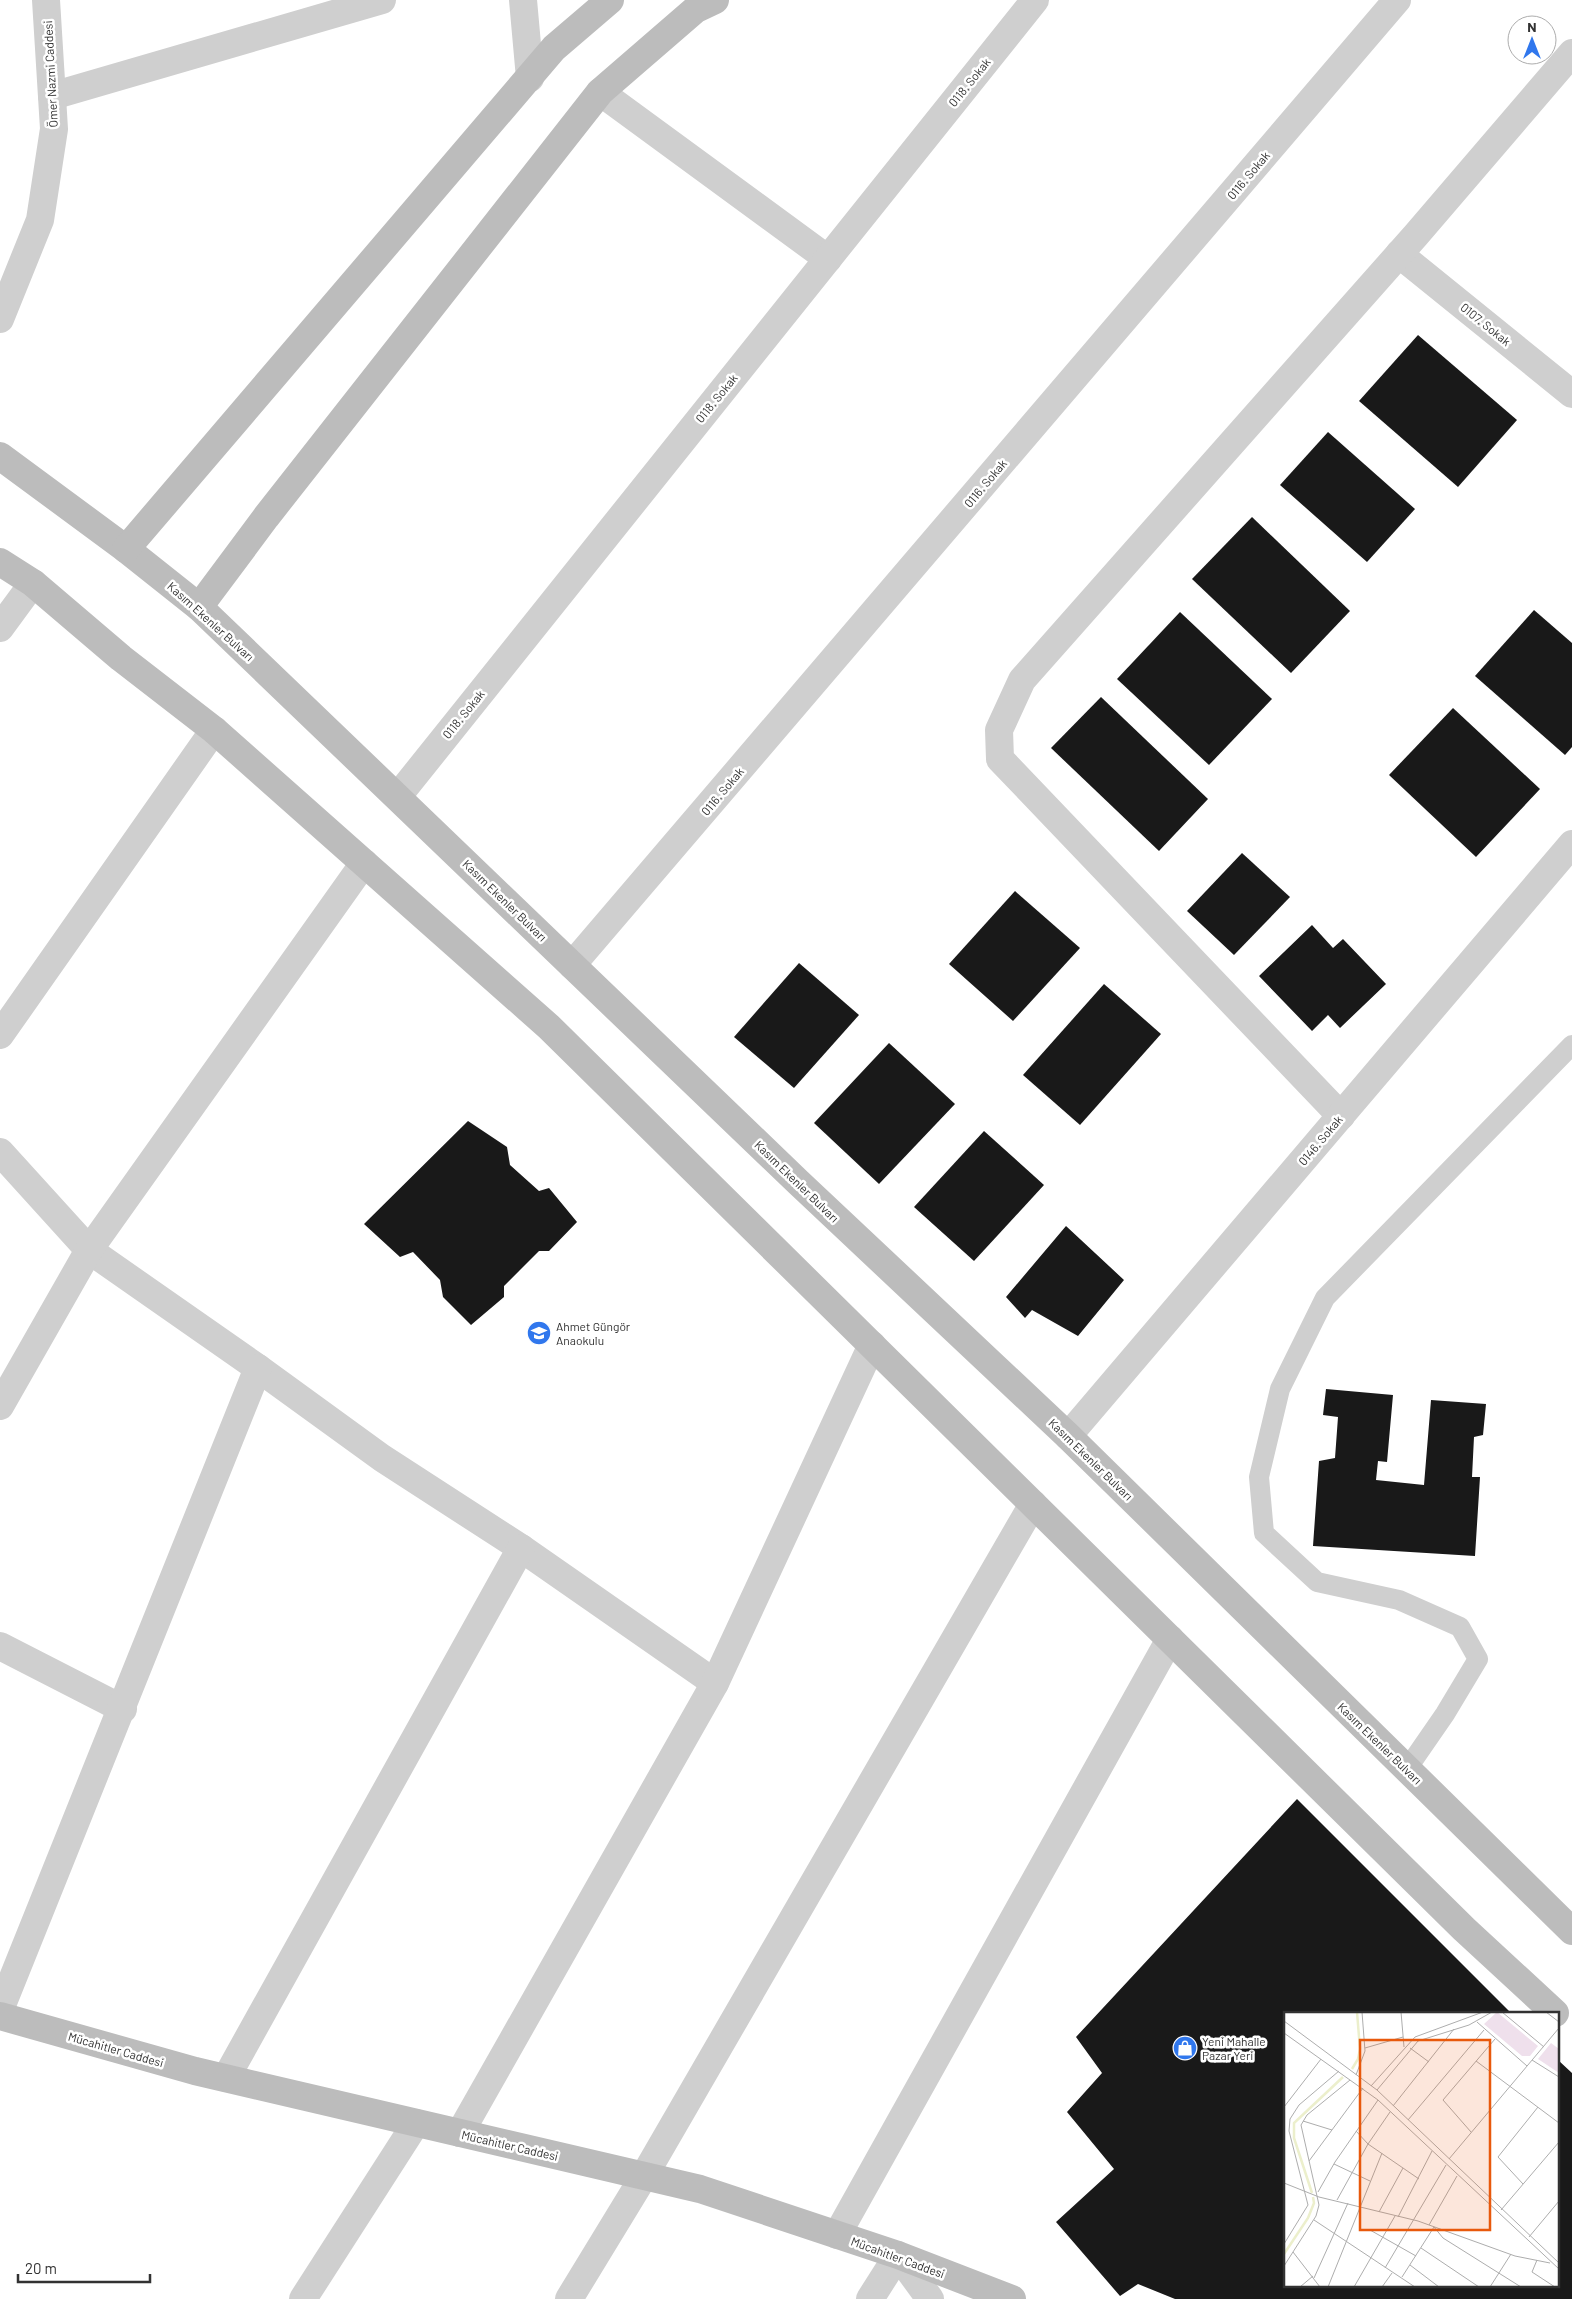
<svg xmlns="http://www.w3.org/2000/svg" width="1572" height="2299" font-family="Barlow,sans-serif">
<rect width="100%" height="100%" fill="#fff"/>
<!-- building -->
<g fill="#191919">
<polygon points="1418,335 1517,420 1458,487 1359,401"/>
<polygon points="1328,432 1415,509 1367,562 1280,485"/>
<polygon points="1252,517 1350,611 1291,673 1192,579"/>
<polygon points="1534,610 1572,643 1572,747 1565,755 1475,676"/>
<polygon points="1180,612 1272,699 1209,765 1117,679"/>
<polygon points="1101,697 1208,799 1159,851 1051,748"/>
<polygon points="1453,708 1540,789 1476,857 1389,775"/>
<polygon points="1242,853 1290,897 1234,955 1187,911"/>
<polygon points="1015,891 1080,948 1013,1021 949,964"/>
<polygon points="1312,925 1333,948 1343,939 1386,984 1340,1028 1328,1015 1312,1031 1259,976"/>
<polygon points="799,963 859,1015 794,1088 734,1037"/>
<polygon points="1104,984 1161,1034 1080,1125 1023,1075"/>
<polygon points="889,1043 955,1104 879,1184 814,1123"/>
<polygon points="468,1121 507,1147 510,1165 539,1191 549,1188 577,1222 549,1251 539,1251 504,1286 504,1297 471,1325 443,1297 440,1280 413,1252 400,1257 364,1224"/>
<polygon points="984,1131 1044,1185 974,1261 914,1207"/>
<polygon points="1066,1226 1124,1280 1078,1336 1032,1310 1025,1318 1006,1297"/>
<polygon points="1326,1389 1393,1395 1387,1462 1378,1461 1376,1480 1424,1485 1431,1400 1486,1404 1483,1435 1474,1437 1472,1477 1480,1477 1475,1556 1313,1546 1319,1461 1335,1458 1338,1417 1323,1415"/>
<polygon points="1297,1799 1511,2013 1286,2013 1286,2285 1558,2285 1558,2060 1572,2073 1572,2299 1175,2299 1138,2284 1120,2296 1056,2222 1114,2169 1067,2112 1102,2073 1076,2037"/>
</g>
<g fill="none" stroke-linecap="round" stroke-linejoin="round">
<!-- lane -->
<polyline stroke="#cfcfcf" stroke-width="20" points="1407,1769 1445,1714 1478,1659 1460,1627 1399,1600 1317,1582 1264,1533 1259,1477 1280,1389 1325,1298 1572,1045"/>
<!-- street -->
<g stroke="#cfcfcf" stroke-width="28">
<polyline points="523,0 530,78"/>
<polyline points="600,92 828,259"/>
<polyline points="52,96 382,0"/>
<polyline points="1399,254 1572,394"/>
<polyline points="0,319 40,220 54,129 46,0"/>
<polyline points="0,628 33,583"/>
<polyline points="398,796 1035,0"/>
<polyline points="572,965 1397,0"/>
<polyline points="0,1035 214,730"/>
<polyline points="1341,1116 1000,759 999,730 1022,680 1416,235 1572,53"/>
<polyline points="0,1152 89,1250 258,1368 382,1458 521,1548 715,1683"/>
<polyline points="0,1406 89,1250 364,863"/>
<polyline points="1068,1436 1572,844"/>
<polyline points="0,1646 123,1709"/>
<polyline points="0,2010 258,1368"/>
<polyline points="226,2078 521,1548"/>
<polyline points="460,2133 715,1683 872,1345"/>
<polyline points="837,2235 1170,1639"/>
<polyline points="303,2299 416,2123"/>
<polyline points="569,2299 644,2176 1033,1504"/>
<polyline points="870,2299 898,2255 930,2299"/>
</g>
<!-- secondary -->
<g stroke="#bcbcbc" stroke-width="28">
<polyline points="0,456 126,549 199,607 798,1182 1068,1436 1572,1931"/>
<polyline points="126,549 554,48 610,0"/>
<polyline points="0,562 33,583 121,658 214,730 549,1027 1464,1929 1555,2013"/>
<polyline points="199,607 266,517 600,92 696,9 715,0"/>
<polyline points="0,2016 195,2071 700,2189 898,2255 1012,2299"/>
</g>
</g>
<!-- icons -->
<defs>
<g id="school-disc" transform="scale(1.25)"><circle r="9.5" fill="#3077ed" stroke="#fff"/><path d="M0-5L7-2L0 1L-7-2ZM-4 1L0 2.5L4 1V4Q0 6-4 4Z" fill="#fff"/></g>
<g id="shop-disc" transform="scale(1.25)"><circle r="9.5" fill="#3077ed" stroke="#fff"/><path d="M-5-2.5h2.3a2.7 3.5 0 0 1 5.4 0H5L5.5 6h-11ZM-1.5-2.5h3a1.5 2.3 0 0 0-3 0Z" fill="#fff"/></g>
</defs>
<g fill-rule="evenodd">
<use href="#school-disc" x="539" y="1333"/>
<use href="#shop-disc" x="1185" y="2048"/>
</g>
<g text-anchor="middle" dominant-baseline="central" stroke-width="5" stroke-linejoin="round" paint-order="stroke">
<!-- street labels -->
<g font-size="12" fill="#323232" stroke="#fff">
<text transform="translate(50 74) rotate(-93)">Ömer Nazmi Caddesi</text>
<text transform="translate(969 82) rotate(-51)">0118. Sokak</text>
<text transform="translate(1248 175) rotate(-50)">0116. Sokak</text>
<text transform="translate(1486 324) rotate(39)">0107. Sokak</text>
<text transform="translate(716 398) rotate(-51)">0118. Sokak</text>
<text transform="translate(985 483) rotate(-50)">0116. Sokak</text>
<text transform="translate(211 621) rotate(42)">Kasım Ekenler Bulvarı</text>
<text transform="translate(463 714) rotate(-51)">0118. Sokak</text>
<text transform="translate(722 791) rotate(-50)">0116. Sokak</text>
<text transform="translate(505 900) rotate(44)">Kasım Ekenler Bulvarı</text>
<text transform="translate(1320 1140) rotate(-50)">0146. Sokak</text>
<text transform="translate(797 1181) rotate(44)">Kasım Ekenler Bulvarı</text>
<text transform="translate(1091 1459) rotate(44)">Kasım Ekenler Bulvarı</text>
<text transform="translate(1380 1743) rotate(44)">Kasım Ekenler Bulvarı</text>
<text transform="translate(116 2049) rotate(16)">Mücahitler Caddesi</text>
<text transform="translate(510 2145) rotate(13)">Mücahitler Caddesi</text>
<text transform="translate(898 2257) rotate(20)">Mücahitler Caddesi</text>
</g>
<!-- poi labels -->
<g font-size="12" fill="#323232" stroke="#fff" text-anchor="start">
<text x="556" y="1326">Ahmet Güngör<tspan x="556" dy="14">Anaokulu</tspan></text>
<text x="1202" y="2041">Yeni Mahalle<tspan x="1202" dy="14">Pazar Yeri</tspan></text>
</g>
</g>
<!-- overview -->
<g transform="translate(1284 2012)">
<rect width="275" height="275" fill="#fff"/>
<path d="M213,0L254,34L246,44H238L200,12ZM267,31L275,37V61L254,47Z" fill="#efe0ec"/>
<path fill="none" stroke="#ecefcc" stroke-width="2.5" d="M68,57L74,47L76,37L73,0M28,181L10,126V111L59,65M0,242L24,206L30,191L29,185"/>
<path fill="none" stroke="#adadad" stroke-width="1" d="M117,0L120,35M218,0L260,35M262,0L275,10M0,9L93,78L275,251M193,10L243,54M0,21L94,88L275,257M81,36L119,25M126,36L145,50M248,48L275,65M192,49L275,111M72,63L81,39L78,0M87,74L131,25L199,0M93,78L134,29L185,13L208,0M109,94L170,17M0,95L37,47M124,108L200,18M19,109L48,118M72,119L84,132L135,167M187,120L159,88L211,27M165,147L275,16M25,149L79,76M50,152L86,169M0,171L35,185L134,209L231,244L266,251M239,172L214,145L254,95M34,180L51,150L94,88M53,188L84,132L106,100M217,198L275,130M95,200L119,156M114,205L148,139M30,208L131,275M145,213L173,164M86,218L132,244M245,225L275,189M0,232L24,193L5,119L6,107L15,93L55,59M137,236L195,275M9,240L36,275M253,248L248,260L271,275M126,253L155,275M0,254L32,204L35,193L17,113L23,103L66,68M101,256L162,153M118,265L150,215L159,226L237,275M30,266L64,191M16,275L29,264M44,275L98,141M70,275L111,204M98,275L108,261M206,275L227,242"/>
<path fill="#e8590c" fill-opacity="0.15" stroke="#e8590c" stroke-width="2.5" d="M76,28H206V218H76Z"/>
<rect width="275" height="275" fill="none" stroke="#323232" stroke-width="2.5"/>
</g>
<!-- north arrow -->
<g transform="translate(1532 40)"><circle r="24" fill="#ffffff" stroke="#adadad"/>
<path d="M0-4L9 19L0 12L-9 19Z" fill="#3077ed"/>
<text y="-8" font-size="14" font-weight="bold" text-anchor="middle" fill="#323232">N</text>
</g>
<!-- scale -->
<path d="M18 2274v8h132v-8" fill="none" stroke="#323232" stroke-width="2.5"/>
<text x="25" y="2274" font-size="15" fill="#323232" stroke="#ffffff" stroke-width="4" paint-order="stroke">20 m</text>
</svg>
